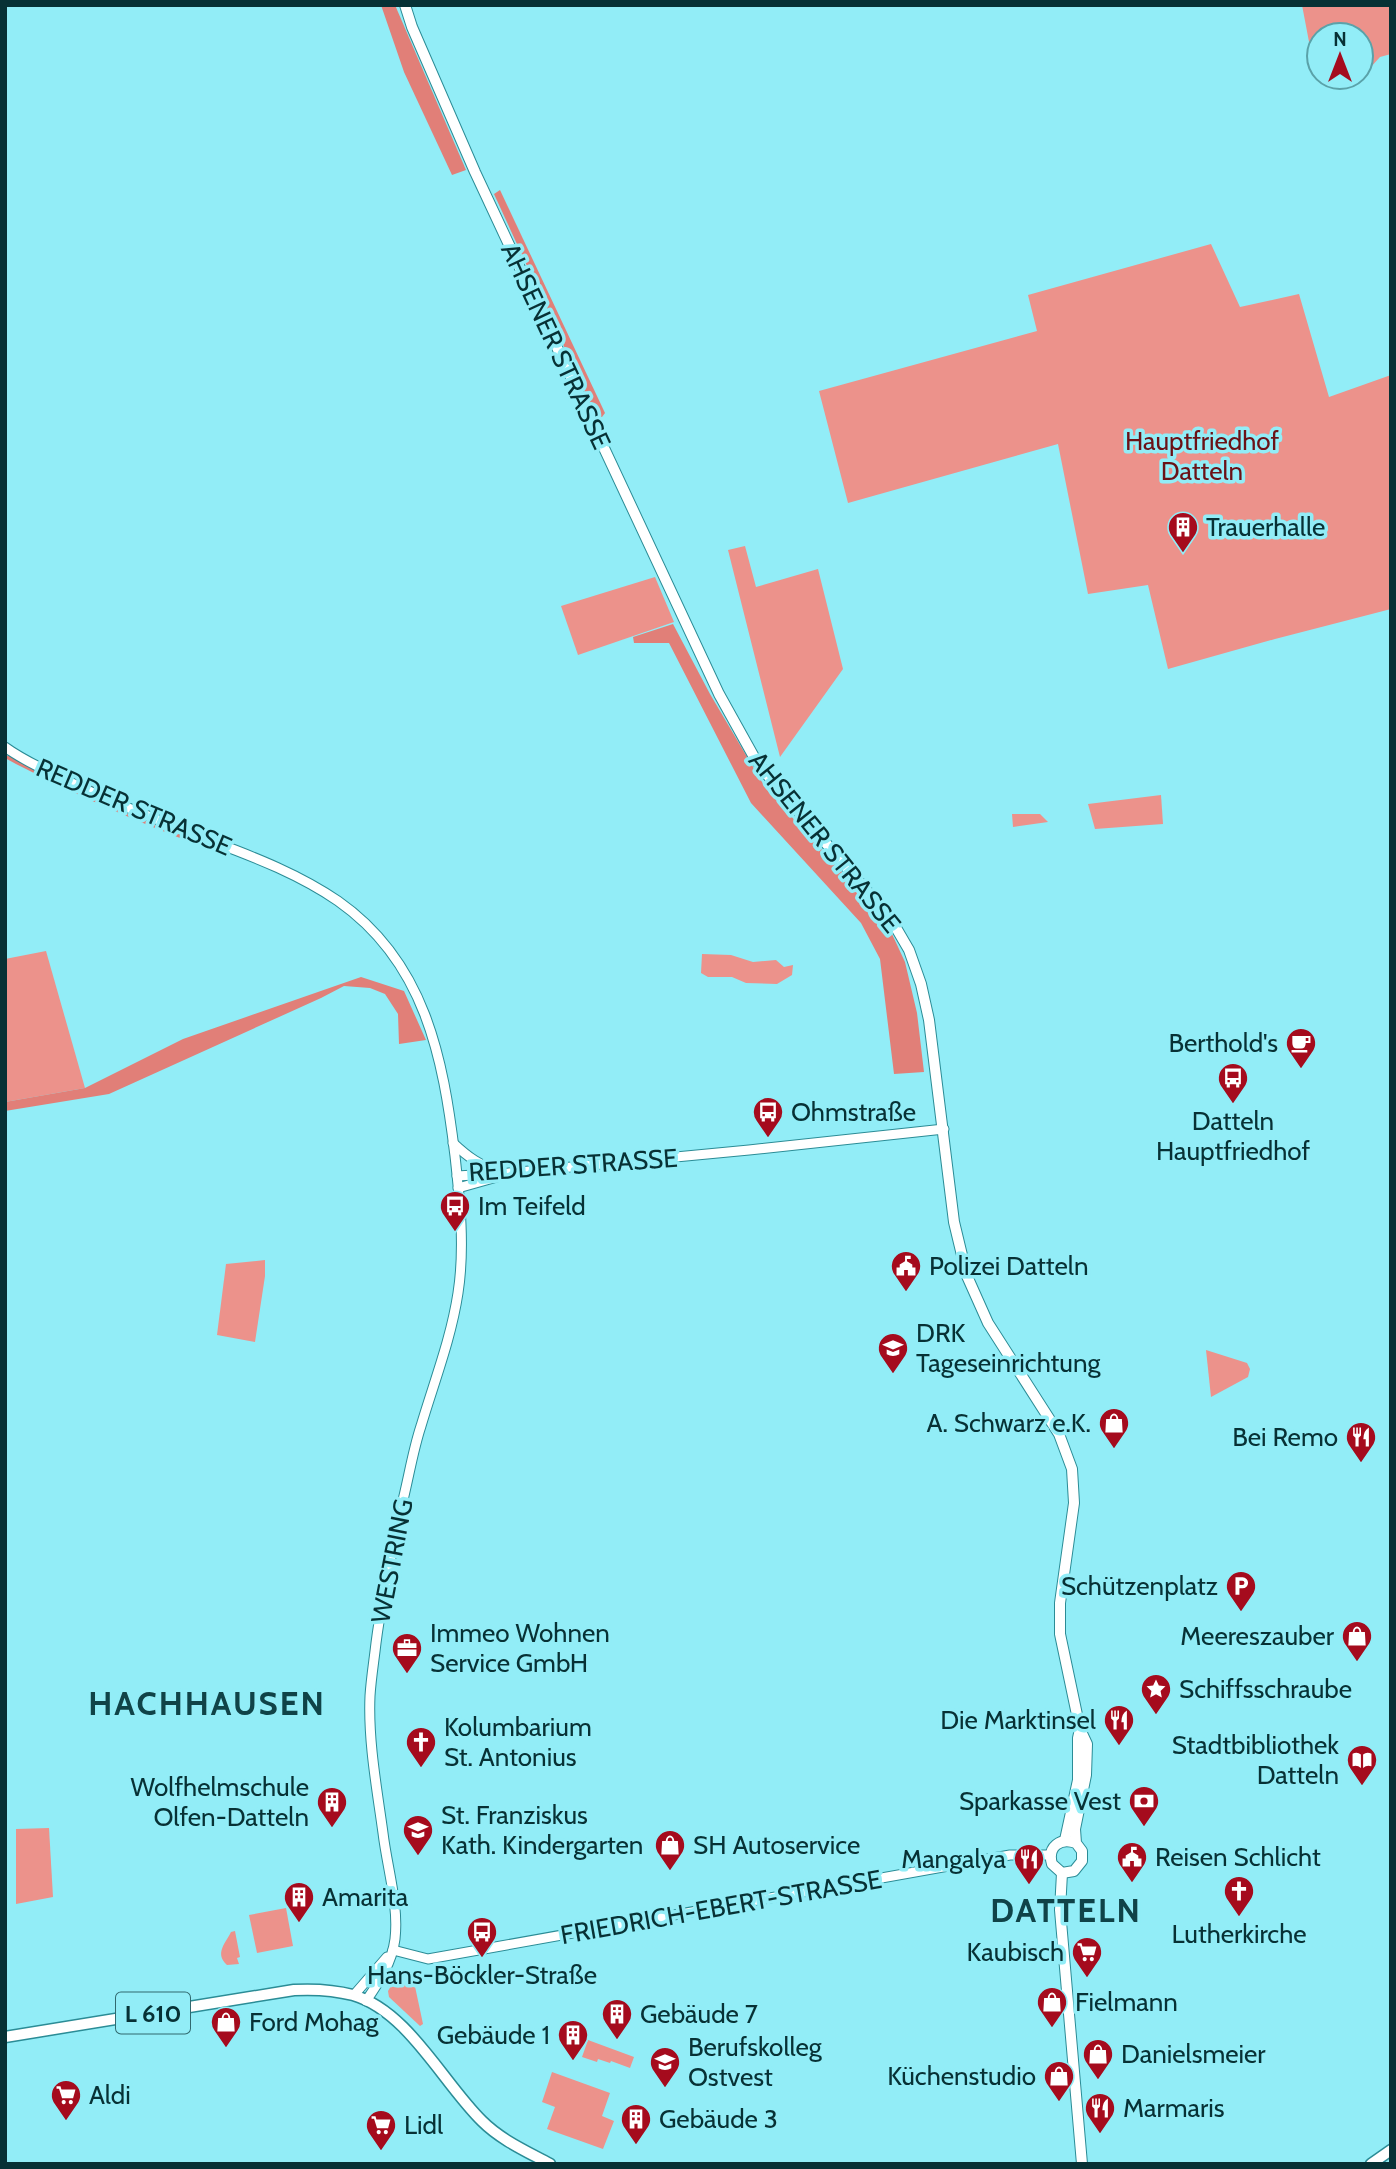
<svg xmlns="http://www.w3.org/2000/svg" width="1396" height="2169" font-family="Cabin,sans-serif">
<rect width="100%" height="100%" fill="#92edf7"/>
<!-- green -->
<g fill="#ec928b">
<polygon points="1302,5 1391,5 1391,54 1380,57 1370,68 1361,60 1361,35 1319,35 1319,46 1310,47"/>
<polygon points="1211,244 1240,307 1299,294 1329,397 1391,375 1391,609 1275,639 1168,669 1148,585 1088,594 1058,444 848,503 819,391 1037,331 1028,295"/>
<polygon points="745,546 756,587 818,569 843,669 780,757 728,550"/>
<polygon points="655,577 674,622 578,655 561,606"/>
<polygon points="1161,795 1163,824 1095,829 1088,804"/>
<polygon points="1012,814 1040,814 1048,822 1013,827"/>
<polygon points="46,951 85,1088 5,1102 5,959"/>
<polygon points="702,954 731,955 753,962 776,960 784,967 793,965 792,975 777,984 746,983 732,977 708,977 701,973"/>
<polygon points="265,1260 265,1276 255,1342 217,1335 226,1264"/>
<polygon points="1206,1350 1247,1363 1250,1369 1248,1377 1211,1397"/>
<polygon points="49,1828 53,1897 16,1904 16,1829"/>
<polygon points="286,1908 293,1946 257,1953 249,1915"/>
<path d="M235,1931L240,1957L237,1958L239,1964L227,1965C214,1953 226,1943 231,1932Z"/>
<polygon points="408,1972 413,1977 423,2024 420,2026 389,1997 388,1991 397,1976"/>
<polygon points="588,2040 634,2057 630,2068 611,2061 610,2063 598,2059 597,2062 582,2057"/>
<polygon points="552,2072 610,2093 602,2116 614,2121 603,2149 547,2129 555,2107 542,2102"/>
</g>
<!-- forest -->
<g fill="#e17f78">
<polygon points="381,5 395,5 466,170 452,175 404,72"/>
<polygon points="500,190 605,413 602,417 595,414 494,194"/>
<polygon points="673,624 710,694 766,789 867,899 892,934 905,962 917,1013 924,1072 894,1074 880,959 861,923 751,803 669,643 634,643 633,637"/>
<path d="M5,754L8,756H27L125,801L126,812L147,821L162,818L188,826L202,846C138,823 77,795 16,764L5,758Z"/>
<polygon points="361,977 404,991 426,1040 399,1044 398,1014 385,994 370,988 344,986 321,998 109,1094 5,1111 5,1102 85,1088 183,1039"/>
</g>
<g fill="none" stroke-linecap="round" stroke-linejoin="round">
<!-- tertiary casing -->
<g stroke="#2b8c96" stroke-width="11">
<g id="tertiary">
<path d="M5,747C24,761 45,770 66,780C114,804 164,822 214,842C257,858 300,875 338,901C425,962 443,1057 455,1156C460,1201 465,1248 458,1293C451,1339 434,1382 421,1426C413,1450 409,1476 403,1500C393,1548 382,1595 376,1643C374,1661 371,1679 370,1696C368,1741 377,1789 383,1833C387,1867 399,1905 395,1939C392,1963 379,1982 366,2001"/>
<path d="M453,1143C468,1157 480,1166 499,1171"/>
<polyline points="457,1176 508,1173 749,1150 944,1129"/>
<polyline points="458,1188 497,1177"/>
<polyline points="393,1950 428,1959 1010,1855 1050,1855"/>
<polyline points="354,1995 387,1957"/>
</g>
</g>
<!-- secondary casing -->
<g stroke="#2b8c96" stroke-width="12">
<g id="secondary">
<path d="M405,5L412,27L475,172L719,694L754,757L769,777L879,905L895,926L909,950L921,984L929,1020L954,1222L967,1276L988,1323L1059,1434L1072,1469L1074,1503L1060,1603V1634L1080,1729L1087,1744L1086,1775L1075,1829L1076,1843L1082,1851V1861L1074,1871L1062,1873L1052,1864C1047,1847 1060,1837 1076,1843"/>
<polyline points="1065,1840 1078,1780 1078,1738 1080,1729"/>
<polyline points="1062,1873 1060,1910 1082,2164"/>
</g>
</g>
<!-- primary casing -->
<g stroke="#2b8c96" stroke-width="13">
<g id="primary">
<path d="M5,2037L294,1990C313,1989 334,1990 353,1995C408,2011 443,2083 482,2121C501,2140 526,2151 550,2164"/>
<polyline points="1371,2164 1391,2150"/>
</g>
</g>
<!-- tertiary -->
<use href="#tertiary" stroke="#fff" stroke-width="9"/>
<!-- secondary -->
<use href="#secondary" stroke="#fff" stroke-width="10"/>
<!-- primary -->
<use href="#primary" stroke="#fff" stroke-width="10"/>
</g>
<!-- icons -->
<defs>
<g id="building-pin" transform="scale(1.575)"><path d="M0 17L-7.5 6A9.5 9.5 0 1 1 7.5 6Z" fill="#a50b1d" stroke="#92edf7"/><path d="M-4-6H4V6H1V3H-1V6H-4ZM-2.5-4.3h1.7v1.8h-1.7ZM.8-4.3h1.7v1.8H.8ZM-2.5-1h1.7V.8h-1.7ZM.8-1h1.7V.8H.8Z" fill="#fff"/></g>
<g id="cafe-pin" transform="scale(1.575)"><path d="M0 17L-7.5 6A9.5 9.5 0 1 1 7.5 6Z" fill="#a50b1d" stroke="#92edf7"/><path d="M-5.5-4.5H6V0H3Q3 3.5 0 3.5H-2.5Q-5.5 3.5-5.5 0ZM3-3.2v2h1.7v-2ZM-6 4.5H4V6H-6Z" fill="#fff"/></g>
<g id="bus-pin" transform="scale(1.575)"><path d="M0 17L-7.5 6A9.5 9.5 0 1 1 7.5 6Z" fill="#a50b1d" stroke="#92edf7"/><path d="M-5-6H5V4H4V6H2V4H-2V6H-4V4H-5ZM-3.5-4V0h7V-4ZM-3.5 1.2v1.5H-2V1.2ZM2 1.2v1.5H3.5V1.2Z" fill="#fff"/></g>
<g id="civic-pin" transform="scale(1.575)"><path d="M0 17L-7.5 6A9.5 9.5 0 1 1 7.5 6Z" fill="#a50b1d" stroke="#92edf7"/><path d="M-.6-6.5H3V-4.5H.6V-3L4-1V1h2V6H-6V1h2V-1L-.6-3ZM-1.2 2.5V6h2.4V2.5Z" fill="#fff"/></g>
<g id="school-pin" transform="scale(1.575)"><path d="M0 17L-7.5 6A9.5 9.5 0 1 1 7.5 6Z" fill="#a50b1d" stroke="#92edf7"/><path d="M0-5L7-2L0 1L-7-2ZM-4 1L0 2.5L4 1V4Q0 6-4 4Z" fill="#fff"/></g>
<g id="shop-pin" transform="scale(1.575)"><path d="M0 17L-7.5 6A9.5 9.5 0 1 1 7.5 6Z" fill="#a50b1d" stroke="#92edf7"/><path d="M-5-2.5h2.3a2.7 3.5 0 0 1 5.4 0H5L5.5 6h-11ZM-1.5-2.5h3a1.5 2.3 0 0 0-3 0Z" fill="#fff"/></g>
<g id="restaurant-pin" transform="scale(1.575)"><path d="M0 17L-7.5 6A9.5 9.5 0 1 1 7.5 6Z" fill="#a50b1d" stroke="#92edf7"/><path d="M-5-6h1v4h1v-4h1v4h1v-4h1v5L-1.5 .5V6h-2V.5L-5-1ZM5-6V6H3V1.5H1.5Q1.5-4 5-6Z" fill="#fff"/></g>
<g id="parking-pin" transform="scale(1.575)"><path d="M0 17L-7.5 6A9.5 9.5 0 1 1 7.5 6Z" fill="#a50b1d" stroke="#92edf7"/><path d="M-3.5-5.5H1a3.5 3.5 0 0 1 0 7H-1V5.5H-3.5ZM-1-3.4V-.6H.8a1.4 1.4 0 0 0 0-2.8Z" fill="#fff"/></g>
<g id="office-pin" transform="scale(1.575)"><path d="M0 17L-7.5 6A9.5 9.5 0 1 1 7.5 6Z" fill="#a50b1d" stroke="#92edf7"/><path d="M-6-3h4V-5.5h4V-3h4V5H-6ZM-1-4.5V-3h2v-1.5ZM-6 0V1H6V0Z" fill="#fff"/></g>
<g id="sight-pin" transform="scale(1.575)"><path d="M0 17L-7.5 6A9.5 9.5 0 1 1 7.5 6Z" fill="#a50b1d" stroke="#92edf7"/><path d="M0-6L1.8-2.2L6-1.7L2.9 1.2L3.7 5.4L0 3.3L-3.7 5.4L-2.9 1.2L-6-1.7L-1.8-2.2Z" fill="#fff"/></g>
<g id="church-pin" transform="scale(1.575)"><path d="M0 17L-7.5 6A9.5 9.5 0 1 1 7.5 6Z" fill="#a50b1d" stroke="#92edf7"/><path d="M-1.2-6h2.4v3.5h3.3v2.4h-3.3V6h-2.4V-.1h-3.3v-2.4h3.3Z" fill="#fff"/></g>
<g id="library-pin" transform="scale(1.575)"><path d="M0 17L-7.5 6A9.5 9.5 0 1 1 7.5 6Z" fill="#a50b1d" stroke="#92edf7"/><path d="M-6-4Q-3-5.5-.7-3.5V5Q-3 3-6 4ZM6-4Q3-5.5 .7-3.5V5Q3 3 6 4Z" fill="#fff"/></g>
<g id="bank-pin" transform="scale(1.575)"><path d="M0 17L-7.5 6A9.5 9.5 0 1 1 7.5 6Z" fill="#a50b1d" stroke="#92edf7"/><path d="M-6-4H6V4H-6ZM0-2.3a2.3 2.3 0 1 0 0 4.6a2.3 2.3 0 1 0 0-4.6Z" fill="#fff"/></g>
<g id="supermarket-pin" transform="scale(1.575)"><path d="M0 17L-7.5 6A9.5 9.5 0 1 1 7.5 6Z" fill="#a50b1d" stroke="#92edf7"/><path d="M-6-5.5h2.5l.6 2H6L4.5 2H-2.5L-4.4-4H-6ZM-1.5 3.2a1.3 1.3 0 1 0 .1 0ZM3 3.2a1.3 1.3 0 1 0 .1 0Z" fill="#fff"/></g>
</defs>
<g fill-rule="evenodd">
<use href="#building-pin" x="1183" y="527"/>
<use href="#cafe-pin" x="1301" y="1043"/>
<use href="#bus-pin" x="1233" y="1078"/>
<use href="#bus-pin" x="768" y="1112"/>
<use href="#bus-pin" x="455" y="1206"/>
<use href="#civic-pin" x="906" y="1266"/>
<use href="#school-pin" x="893" y="1348"/>
<use href="#shop-pin" x="1114" y="1423"/>
<use href="#restaurant-pin" x="1361" y="1437"/>
<use href="#parking-pin" x="1241" y="1586"/>
<use href="#shop-pin" x="1357" y="1636"/>
<use href="#office-pin" x="407" y="1648"/>
<use href="#sight-pin" x="1156" y="1689"/>
<use href="#restaurant-pin" x="1119" y="1720"/>
<use href="#church-pin" x="421" y="1742"/>
<use href="#library-pin" x="1362" y="1760"/>
<use href="#bank-pin" x="1144" y="1801"/>
<use href="#building-pin" x="332" y="1802"/>
<use href="#school-pin" x="418" y="1830"/>
<use href="#shop-pin" x="670" y="1845"/>
<use href="#civic-pin" x="1132" y="1857"/>
<use href="#restaurant-pin" x="1029" y="1859"/>
<use href="#church-pin" x="1239" y="1891"/>
<use href="#building-pin" x="299" y="1897"/>
<use href="#bus-pin" x="482" y="1932"/>
<use href="#supermarket-pin" x="1087" y="1952"/>
<use href="#shop-pin" x="1052" y="2002"/>
<use href="#building-pin" x="617" y="2014"/>
<use href="#shop-pin" x="226" y="2022"/>
<use href="#building-pin" x="573" y="2035"/>
<use href="#shop-pin" x="1098" y="2054"/>
<use href="#school-pin" x="665" y="2062"/>
<use href="#shop-pin" x="1059" y="2076"/>
<use href="#supermarket-pin" x="66" y="2095"/>
<use href="#restaurant-pin" x="1100" y="2108"/>
<use href="#building-pin" x="636" y="2119"/>
<use href="#supermarket-pin" x="381" y="2125"/>
</g>
<g text-anchor="middle" dominant-baseline="central" stroke-width="7" stroke-linejoin="round" paint-order="stroke">
<!-- shield labels -->
<rect fill="#92edf7" stroke="#31696f" stroke-width="2" x="116" y="1992.5" width="74" height="41" rx="5"/>
<g font-size="24" font-weight="bold" fill="#073135">
<text x="153" y="2013">L 610</text>
</g>
<!-- street labels -->
<g font-size="26" fill="#073135" stroke="#92edf7">
<text transform="translate(556 346) rotate(65)">AHSENER STRASSE</text>
<text transform="translate(134 807) rotate(23)">REDDER STRASSE</text>
<text transform="translate(825 842) rotate(51)">AHSENER STRASSE</text>
<text transform="translate(573 1165) rotate(-4)">REDDER STRASSE</text>
<text transform="translate(392 1561) rotate(-79)">WESTRING</text>
<text transform="translate(721 1907) rotate(-10)">FRIEDRICH-EBERT-STRASSE</text>
</g>
<!-- park labels -->
<g font-size="26" fill="#6b1116" stroke="#92edf7">
<text x="1202" y="441">Hauptfriedhof<tspan x="1202" dy="30">Datteln</tspan></text>
</g>
<!-- poi labels -->
<g font-size="26" fill="#073135" stroke="#92edf7" text-anchor="start">
<text x="1206" y="527">Trauerhalle</text>
<text x="1278" y="1043" text-anchor="end">Berthold's</text>
<text x="791" y="1112">Ohmstraße</text>
<text x="1233" y="1121" text-anchor="middle">Datteln<tspan x="1233" dy="30">Hauptfriedhof</tspan></text>
<text x="478" y="1206">Im Teifeld</text>
<text x="929" y="1266">Polizei Datteln</text>
<text x="916" y="1333">DRK<tspan x="916" dy="30">Tageseinrichtung</tspan></text>
<text x="1091" y="1423" text-anchor="end">A. Schwarz e.K.</text>
<text x="1338" y="1437" text-anchor="end">Bei Remo</text>
<text x="1218" y="1586" text-anchor="end">Schützenplatz</text>
<text x="430" y="1633">Immeo Wohnen<tspan x="430" dy="30">Service GmbH</tspan></text>
<text x="1334" y="1636" text-anchor="end">Meereszauber</text>
<text x="1179" y="1689">Schiffsschraube</text>
<text x="1096" y="1720" text-anchor="end">Die Marktinsel</text>
<text x="444" y="1727">Kolumbarium<tspan x="444" dy="30">St. Antonius</tspan></text>
<text x="1339" y="1745" text-anchor="end">Stadtbibliothek<tspan x="1339" dy="30">Datteln</tspan></text>
<text x="309" y="1787" text-anchor="end">Wolfhelmschule<tspan x="309" dy="30">Olfen-Datteln</tspan></text>
<text x="1121" y="1801" text-anchor="end">Sparkasse Vest</text>
<text x="441" y="1815">St. Franziskus<tspan x="441" dy="30">Kath. Kindergarten</tspan></text>
<text x="693" y="1845">SH Autoservice</text>
<text x="1155" y="1857">Reisen Schlicht</text>
<text x="1006" y="1859" text-anchor="end">Mangalya</text>
<text x="322" y="1897">Amarita</text>
<text x="1239" y="1934" text-anchor="middle">Lutherkirche</text>
<text x="1064" y="1952" text-anchor="end">Kaubisch</text>
<text x="482" y="1975" text-anchor="middle">Hans-Böckler-Straße</text>
<text x="1075" y="2002">Fielmann</text>
<text x="640" y="2014">Gebäude 7</text>
<text x="249" y="2022">Ford Mohag</text>
<text x="550" y="2035" text-anchor="end">Gebäude 1</text>
<text x="688" y="2047">Berufskolleg<tspan x="688" dy="30">Ostvest</tspan></text>
<text x="1121" y="2054">Danielsmeier</text>
<text x="1036" y="2076" text-anchor="end">Küchenstudio</text>
<text x="89" y="2095">Aldi</text>
<text x="1123" y="2108">Marmaris</text>
<text x="659" y="2119">Gebäude 3</text>
<text x="404" y="2125">Lidl</text>
</g>
<!-- district labels -->
<g font-size="33" font-weight="bold" letter-spacing="2" fill="#104348" stroke="#92edf7">
<text x="207" y="1703">HACHHAUSEN</text>
<text x="1066" y="1910">DATTELN</text>
</g>
</g>
<!-- border -->
<rect width="1396" height="2169" fill="none" stroke="#073135" stroke-width="14"/>
<!-- north arrow -->
<g transform="translate(1340 56)"><circle r="33" fill="#92edf7" stroke="#5aa2a9" stroke-width="2"/>
<path d="M0-5L12 26L0 18L-12 26Z" fill="#a50b1d"/>
<text y="-10" font-size="19" font-weight="bold" text-anchor="middle" fill="#073135">N</text>
</g>
</svg>
